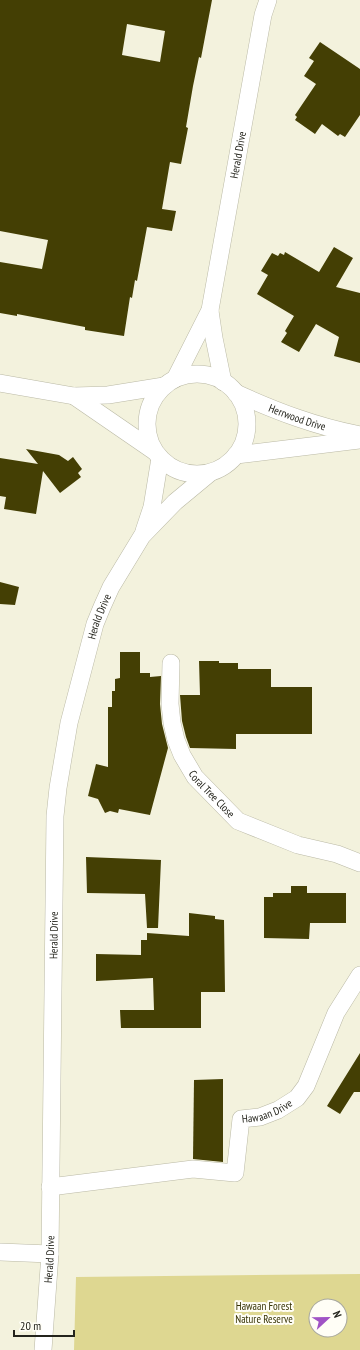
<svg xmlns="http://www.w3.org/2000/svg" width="360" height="1350" font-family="'PT Sans Narrow',sans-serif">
<rect width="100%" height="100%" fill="#f3f2dd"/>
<!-- green -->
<path fill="#ded791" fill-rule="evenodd" d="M360,1274V1350H74L76,1277ZM316,1306H340V1330H316Z"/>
<!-- building -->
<g fill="#443f04" fill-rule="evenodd">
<path d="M0,0H212L201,58L199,57L193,86L186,127L188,128L181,164L170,162L162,209L176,211L172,231L147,227L137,281L135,280L132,298L130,297L124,336L85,330V327L17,314V316L0,313V262L42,269L48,240L0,231ZM127,24L165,31L160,62L122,55Z"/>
<polygon points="320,42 360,69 360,115 345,137 340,134 338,136 322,124 315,134 295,120 297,117 295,115 316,84 304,76 314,61 309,58"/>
<polygon points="334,247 353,258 336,287 360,293 360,363 334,356 339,337 316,324 299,352 281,342 287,333 285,331 294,316 257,294 268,275 261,271 272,253 278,256 280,253 284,255 285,252 319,272"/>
<polygon points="26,449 59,455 68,461 73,457 82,469 78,473 81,477 60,493 43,471 36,514 4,509 6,497 0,496 0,458 38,464"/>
<polygon points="0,582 19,587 15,605 0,604"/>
<polygon points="120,652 140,652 140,673 150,673 150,677 161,676 160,704 162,724 168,748 150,815 119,809 118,813 110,811 105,813 98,799 88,796 96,764 108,767 108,707 112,707 112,691 115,691 115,679 120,678"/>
<polygon points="199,661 219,661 219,663 238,663 238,669 271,669 271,687 312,687 312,734 236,734 236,749 190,748 186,737 182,721 180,695 200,695"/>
<polygon points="86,857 161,860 158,928 147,928 145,894 87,893"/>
<polygon points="291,886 307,886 307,893 346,893 346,923 310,923 309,939 264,938 264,897 273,897 273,893 291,893"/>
<polygon points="189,913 215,916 215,919 224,920 225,992 201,992 201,1028 121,1028 120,1010 154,1010 153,978 96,981 96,954 141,955 141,940 147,940 147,933 189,936"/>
<polygon points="360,1053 360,1092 354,1092 340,1114 327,1106"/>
<polygon points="223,1079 223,1162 193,1159 194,1080"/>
</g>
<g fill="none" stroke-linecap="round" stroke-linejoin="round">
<!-- street casing -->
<g stroke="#bab9a5" stroke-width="18">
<g id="street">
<polyline points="210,311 214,338 223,382"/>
<circle cx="197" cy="424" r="50"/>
<path id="s1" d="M175,379L210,310L263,15L268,0"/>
<polyline points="0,383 74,396 108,395 164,386"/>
<path id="s2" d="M236,393C278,412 315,426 360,435"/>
<polyline points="74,396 154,451"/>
<polyline points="236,455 360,440"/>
<polyline points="144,531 152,507 160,458"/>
<path id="s3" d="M171,663L170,704L172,723L176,740L182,755L195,777L238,821L298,845L337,854L360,863"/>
<path id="s4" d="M50,1187L193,1169L235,1173L241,1119L260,1117L278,1110L297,1098L306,1086L336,1013L360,975"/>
<polyline points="0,1252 50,1254"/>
<path id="s5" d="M43,1350L50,1254L55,816L58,788L69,723L95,624L102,607L111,587L142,536L175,502L210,473"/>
</g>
</g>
<!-- street -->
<use href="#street" stroke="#fff" stroke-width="17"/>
</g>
<g text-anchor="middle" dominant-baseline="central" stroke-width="4" stroke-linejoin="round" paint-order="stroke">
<!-- street labels -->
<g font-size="11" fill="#24241c" stroke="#fffef6">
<text stroke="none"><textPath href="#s1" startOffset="235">Herald Drive</textPath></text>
<text stroke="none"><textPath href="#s2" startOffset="66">Herrwood Drive</textPath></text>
<text stroke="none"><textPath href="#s5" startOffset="739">Herald Drive</textPath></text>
<text stroke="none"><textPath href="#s3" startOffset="143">Coral Tree Close</textPath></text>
<text stroke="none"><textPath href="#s5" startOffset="415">Herald Drive</textPath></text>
<text stroke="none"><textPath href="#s4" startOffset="268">Hawaan Drive</textPath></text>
<text stroke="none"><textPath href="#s5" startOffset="91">Herald Drive</textPath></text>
</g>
<!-- park labels -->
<g font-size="11" fill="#373306" stroke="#fffef6">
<text x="264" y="1306">Hawaan Forest<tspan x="264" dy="13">Nature Reserve</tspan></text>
</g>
</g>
<!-- north arrow -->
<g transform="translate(328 1318) rotate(68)"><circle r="19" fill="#fffef6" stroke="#a7a79f"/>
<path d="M0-3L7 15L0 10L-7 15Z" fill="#a053c5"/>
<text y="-6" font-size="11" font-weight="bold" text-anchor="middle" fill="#24241c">N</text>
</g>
<!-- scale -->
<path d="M14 1330v6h60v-6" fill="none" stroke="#24241c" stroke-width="2"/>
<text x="20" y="1330" font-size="12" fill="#24241c" stroke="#fffef6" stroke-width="3" paint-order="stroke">20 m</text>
</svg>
